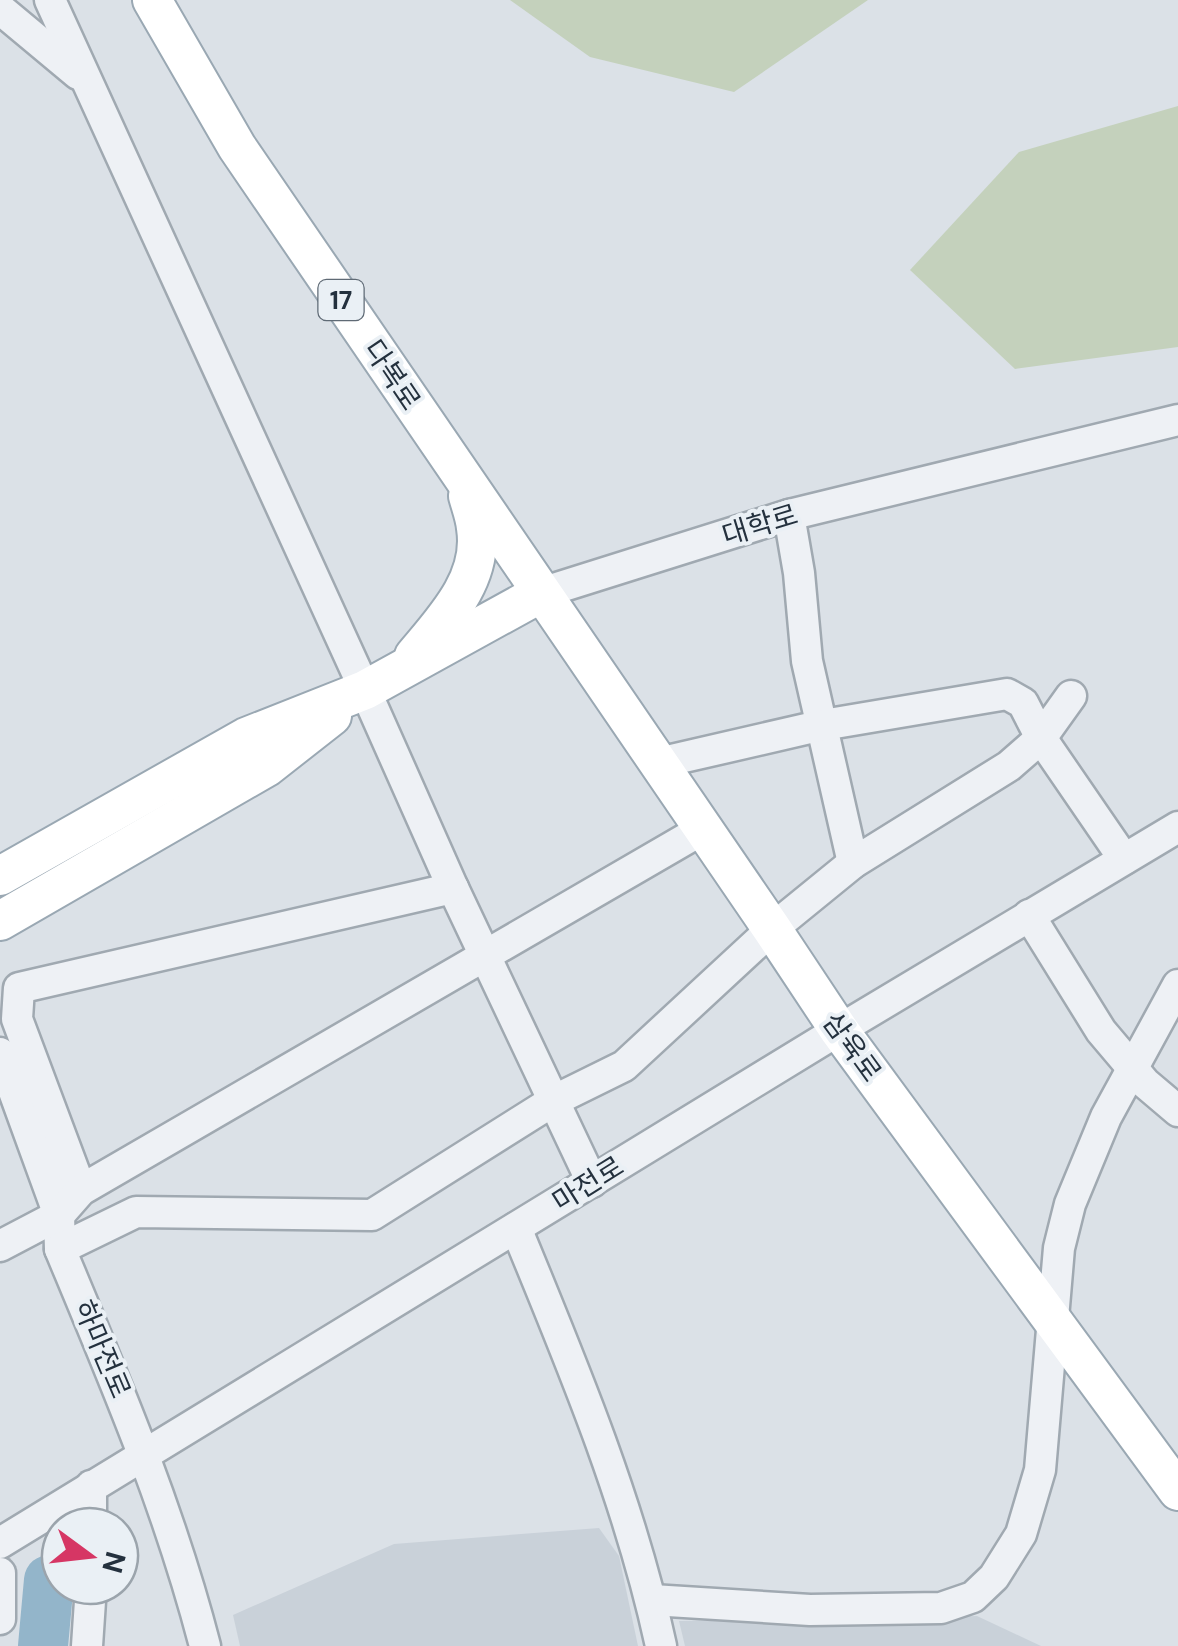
<svg xmlns="http://www.w3.org/2000/svg" width="1178" height="1646" font-family="'DM Sans','Noto Sans KR',sans-serif">
<rect width="100%" height="100%" fill="#dbe1e7"/>
<!-- built -->
<g fill="#c9d1d9">
<polygon points="599,1528 619,1556 638,1646 240,1646 233,1615 394,1544"/>
<polygon points="977,1616 1041,1646 685,1646 679,1621"/>
</g>
<!-- green -->
<g fill="#c4d1bc">
<polygon points="510,0 868,0 734,92 590,57"/>
<polygon points="1178,106 1178,347 1015,369 910,270 1019,152"/>
</g>
<g fill="none" stroke-linecap="round" stroke-linejoin="round">
<!-- river -->
<polyline stroke="#93b5ca" stroke-width="50" points="43,1646 49,1580"/>
<!-- minor casing -->
<g stroke="#a0a9b1" stroke-width="35">
<g id="minor">
<polyline points="50,0 365,690 453,888 592,1182"/>
<polyline points="0,9 78,74"/>
<polyline points="789,515 799,573 807,661 853,863"/>
<polyline points="541,593 789,515 1178,420"/>
<polyline points="658,763 823,725 1007,694 1023,703 1041,738 1124,859"/>
<polyline points="1029,915 1101,1031 1145,1083 1178,1111"/>
<path d="M0,1053L59,1215L60,1249C115,1381 169,1507 205,1646"/>
<polyline points="81,1190 17,1019 19,988 453,888"/>
<path d="M516,1228C572,1364 630,1502 661,1646"/>
<polyline points="0,1246 59,1215 81,1190 703,829"/>
<polyline points="60,1249 136,1212 372,1215 553,1101 624,1066 772,929 853,863 1009,766 1041,738 1071,696"/>
<polyline points="91,1486 91,1526"/>
<polyline points="0,1543 839,1030 1178,827"/>
<polyline points="0,1573 0,1619"/>
<polyline points="652,1600 810,1610 941,1608 973,1597 994,1577 1021,1534 1040,1470 1059,1248 1070,1204 1106,1117 1178,985"/>
<polyline points="87,1646 91,1586"/>
</g>
</g>
<!-- major casing -->
<g stroke="#9aa8b3" stroke-width="42">
<g id="major">
<polyline points="152,0 237,147 772,929 839,1030 1178,1491"/>
<path d="M414,656C444,620 484,579 476,528C475,517 471,507 468,496"/>
<polyline points="0,876 246,737 365,690 541,593"/>
<polyline points="0,921 267,767 332,716"/>
</g>
</g>
<!-- minor -->
<use href="#minor" stroke="#eef1f5" stroke-width="30"/>
<!-- major -->
<use href="#major" stroke="#fff" stroke-width="38"/>
</g>
<g text-anchor="middle" dominant-baseline="central" stroke-width="8" stroke-linejoin="round" paint-order="stroke">
<!-- shield labels -->
<rect fill="#eaf0f5" stroke="#5f6a75" stroke-width="2.5" x="318.5" y="280" width="45" height="40" rx="8"/>
<g font-size="25" font-weight="bold" fill="#24313e">
<text x="341" y="300">17</text>
</g>
<!-- street labels -->
<g font-size="28" fill="#24313e" stroke="#eaf0f5">
<text transform="translate(392 375) rotate(56)">다복로</text>
<text transform="translate(760 525) rotate(-17)">대학로</text>
<text transform="translate(852 1047) rotate(54)">삼육로</text>
<text transform="translate(588 1184) rotate(-32)">마전로</text>
<text transform="translate(102 1349) rotate(67)">하마전로</text>
</g>
</g>
<!-- north arrow -->
<g transform="translate(90 1556) rotate(105)"><circle r="48" fill="#eaf0f5" stroke="#9ba4ac" stroke-width="2.5"/>
<path d="M0-8L18 38L0 25L-18 38Z" fill="#d63664"/>
<text y="-15" font-size="28" font-weight="bold" text-anchor="middle" fill="#24313e">N</text>
</g>
</svg>
